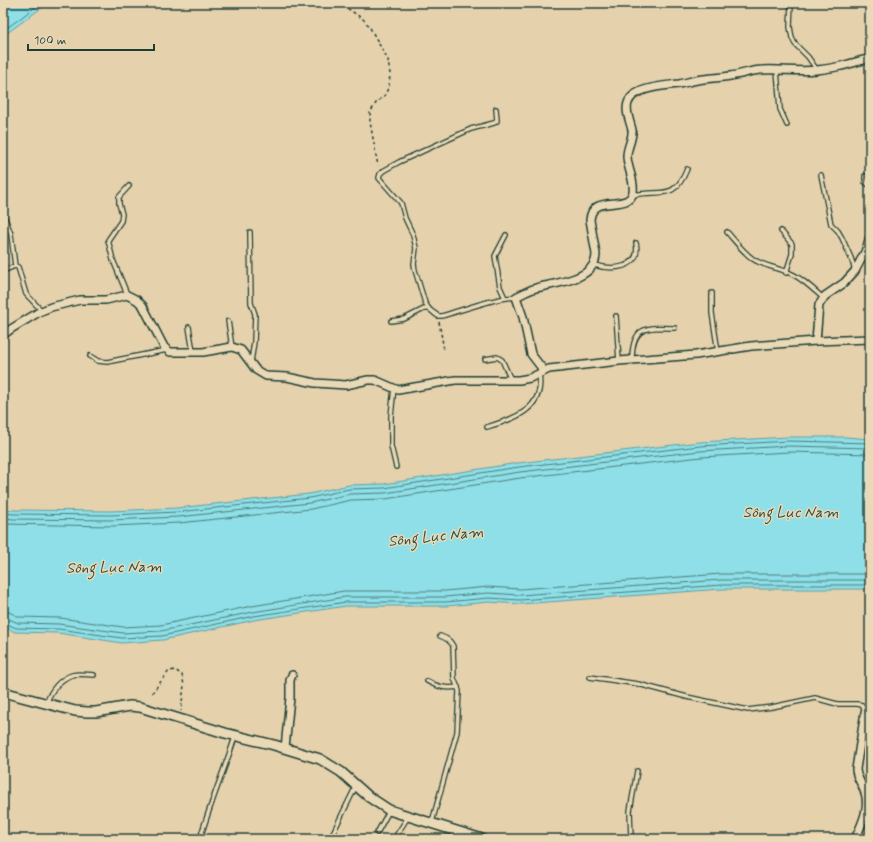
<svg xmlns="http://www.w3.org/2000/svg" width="873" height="842" font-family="Mynerve,sans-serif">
<rect width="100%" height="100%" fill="#e5d1ac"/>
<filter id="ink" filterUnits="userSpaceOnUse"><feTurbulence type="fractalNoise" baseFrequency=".025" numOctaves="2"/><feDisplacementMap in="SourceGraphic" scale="8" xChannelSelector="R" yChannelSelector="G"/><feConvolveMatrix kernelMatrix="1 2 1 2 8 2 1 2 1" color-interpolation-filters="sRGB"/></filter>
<g filter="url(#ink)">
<!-- water -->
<g fill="#8edfe7" stroke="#629e9f">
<polygon points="3,3 48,3 3,36"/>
<polygon points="789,437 846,437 870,439 870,589 722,589 520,604 489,602 446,606 346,606 254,620 163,640 122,643 58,633 15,632 3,626 3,509 14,510 111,511 177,508 309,494 349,485 384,484 518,463 700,442"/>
</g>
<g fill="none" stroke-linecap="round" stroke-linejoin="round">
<!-- shore -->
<g stroke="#4b7e7c" stroke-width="1">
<polyline points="3,31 41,3"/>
<polyline points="3,513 14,514 111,515 178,512 310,498 349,489 384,488 519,467 700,446 789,441 870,443"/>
<polyline points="3,518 14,519 111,520 178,517 310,503 350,494 385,493 520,472 700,451 789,446 870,448"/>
<polyline points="3,524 112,526 179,523 311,509 351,500 385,499 520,478 701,457 789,452 870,454"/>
<polyline points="3,611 9,612 19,617 60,618 123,627 161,625 252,606 344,591 445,591 488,587 520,589 721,574 870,574"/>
<polyline points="3,617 7,618 18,623 59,624 123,633 161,631 253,612 345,597 445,597 488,593 520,595 721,580 870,580"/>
<polyline points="3,622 16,628 59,629 122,638 162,636 254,616 346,602 446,602 489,598 520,600 722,585 870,585"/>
</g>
<!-- service casing -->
<g stroke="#1f3d34" stroke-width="6">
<g id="service">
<polyline points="791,3 790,27 792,38 795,44 808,57 817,70"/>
<polyline points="777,70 780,109 787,125"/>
<path d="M496,109L497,121L494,123L471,129L399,162L383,171L380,174L379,178L401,203L405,218L413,235L416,248L414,264L415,270L425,303L429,309L434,313L438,316H442C466,309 490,299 516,297"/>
<polyline points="821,175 831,224 838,231 842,238 851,258 855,270"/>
<polyline points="865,176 865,182 870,186"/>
<path d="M633,195C661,189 674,202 687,169"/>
<polyline points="3,213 11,234 15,266"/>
<polyline points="781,231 792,244 792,254 786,273"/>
<polyline points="250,232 251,303 255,314 254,342 251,362"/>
<path d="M727,232C735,241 743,252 753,259C765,267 781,268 794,275C805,281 814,290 823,298"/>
<path d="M594,265C611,270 642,270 636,243"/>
<polyline points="3,271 15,266 18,267 26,294 42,311"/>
<polyline points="712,293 712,313 718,352"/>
<polyline points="127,294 113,260 108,240 121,221 122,214 119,204 119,197 129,186"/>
<polyline points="505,298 500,287 495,256 506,235"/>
<polyline points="616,316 619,361"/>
<polyline points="228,321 232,347"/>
<polyline points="391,321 404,319 424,309 429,309"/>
<polyline points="189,327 193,352"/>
<polyline points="90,356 98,361 107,362 167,350"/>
<polyline points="485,359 497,357 502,360 511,380"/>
<path d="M632,360C632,326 646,327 675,328"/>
<polyline points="394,388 391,416 391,446 396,467"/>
<path d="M487,427C516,418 545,409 539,374"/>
<polyline points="590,677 638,684 687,697 748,710 772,707 815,698 837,704 857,704 862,705 864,709 865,712"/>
<path d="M427,681C438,687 446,689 458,687"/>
<path d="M47,702C51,690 60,679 72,675C78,673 88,675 94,675"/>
<path d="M432,822L457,732L459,691L454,678L453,646C450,640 446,638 440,636"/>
<polyline points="377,833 389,811"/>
<path d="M200,839C210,804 224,771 235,737"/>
<polyline points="330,839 356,786"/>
<polyline points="394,839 408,817"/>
<polyline points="542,839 542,838"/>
<polyline points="631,839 630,811 637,771"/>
</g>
</g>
<!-- minor casing -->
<g stroke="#1f3d34" stroke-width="10">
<g id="minor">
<polyline points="3,335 11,329 39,312 51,307 80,300 106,300 127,295 137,300 143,306 164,347 170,352 203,352 232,347 241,350 256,370 266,376 287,377 315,383 346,385 368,380 375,380 398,390 455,380 519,380 530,378 549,369 619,361 696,355 751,346 816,341 870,339"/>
<polyline points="816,341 819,305 825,296 844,283 855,271 865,252 870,237"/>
<path d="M544,371L531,354L523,317L516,297C522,294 529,290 536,288C555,283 596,280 596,254L590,220C592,192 629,213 633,192C635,180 627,168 627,156C627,147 633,139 632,130C630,121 625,111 628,103C633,87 665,86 679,84C685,83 691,81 697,80C708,78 719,78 730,76C741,75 752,70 762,70C781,69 798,72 817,70C825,69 833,68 841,66C851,64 860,60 870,59"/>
<polyline points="285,748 290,698 290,680 292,675"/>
<path d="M855,839C862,824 871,806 864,790C861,782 856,777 856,769L865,712L870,714"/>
</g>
</g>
<!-- tertiary casing -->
<g stroke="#1f3d34" stroke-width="12">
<polyline id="tertiary" points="3,692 75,711 87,712 96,712 130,706 140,707 225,733 274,745 320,759 341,772 369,797 389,810 482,839"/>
</g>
<!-- path -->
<g stroke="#1f3d34" stroke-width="1.5" stroke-dasharray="3 3" stroke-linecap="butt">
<polyline points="346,3 347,8 363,19 369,26 388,60 390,74 389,86 385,95 376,103 370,113 370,122 378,166"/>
<polyline points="439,322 444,350"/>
<polyline points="152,693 169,671 175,670 182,675 184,685 181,711"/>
</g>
<!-- service -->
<use href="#service" stroke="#ead9b6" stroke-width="3.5"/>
<!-- minor -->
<use href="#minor" stroke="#ead9b6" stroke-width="7"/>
<!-- tertiary -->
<use href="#tertiary" stroke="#ead9b6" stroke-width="9"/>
</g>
</g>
<g text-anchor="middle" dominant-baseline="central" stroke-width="3" stroke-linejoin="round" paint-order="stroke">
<!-- water labels -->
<g font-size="15" font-style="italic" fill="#2a4d46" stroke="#ead9b6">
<text x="791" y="513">Sông Lục Nam</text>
<text transform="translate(436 537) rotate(-6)">Sông Lục Nam</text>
<text transform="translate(114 568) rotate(-1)">Sông Lục Nam</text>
</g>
</g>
<!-- margin -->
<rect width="873" height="842" fill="none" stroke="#ead9b6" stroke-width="16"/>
<rect x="8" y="8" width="857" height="826" fill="none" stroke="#1f3d34" stroke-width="1.5" filter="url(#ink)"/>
<!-- scale -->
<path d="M28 44v6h126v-6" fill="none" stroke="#1f3d34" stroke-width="2"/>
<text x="34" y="44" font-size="12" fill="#1f3d34" stroke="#ead9b6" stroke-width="3" paint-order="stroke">100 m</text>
</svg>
